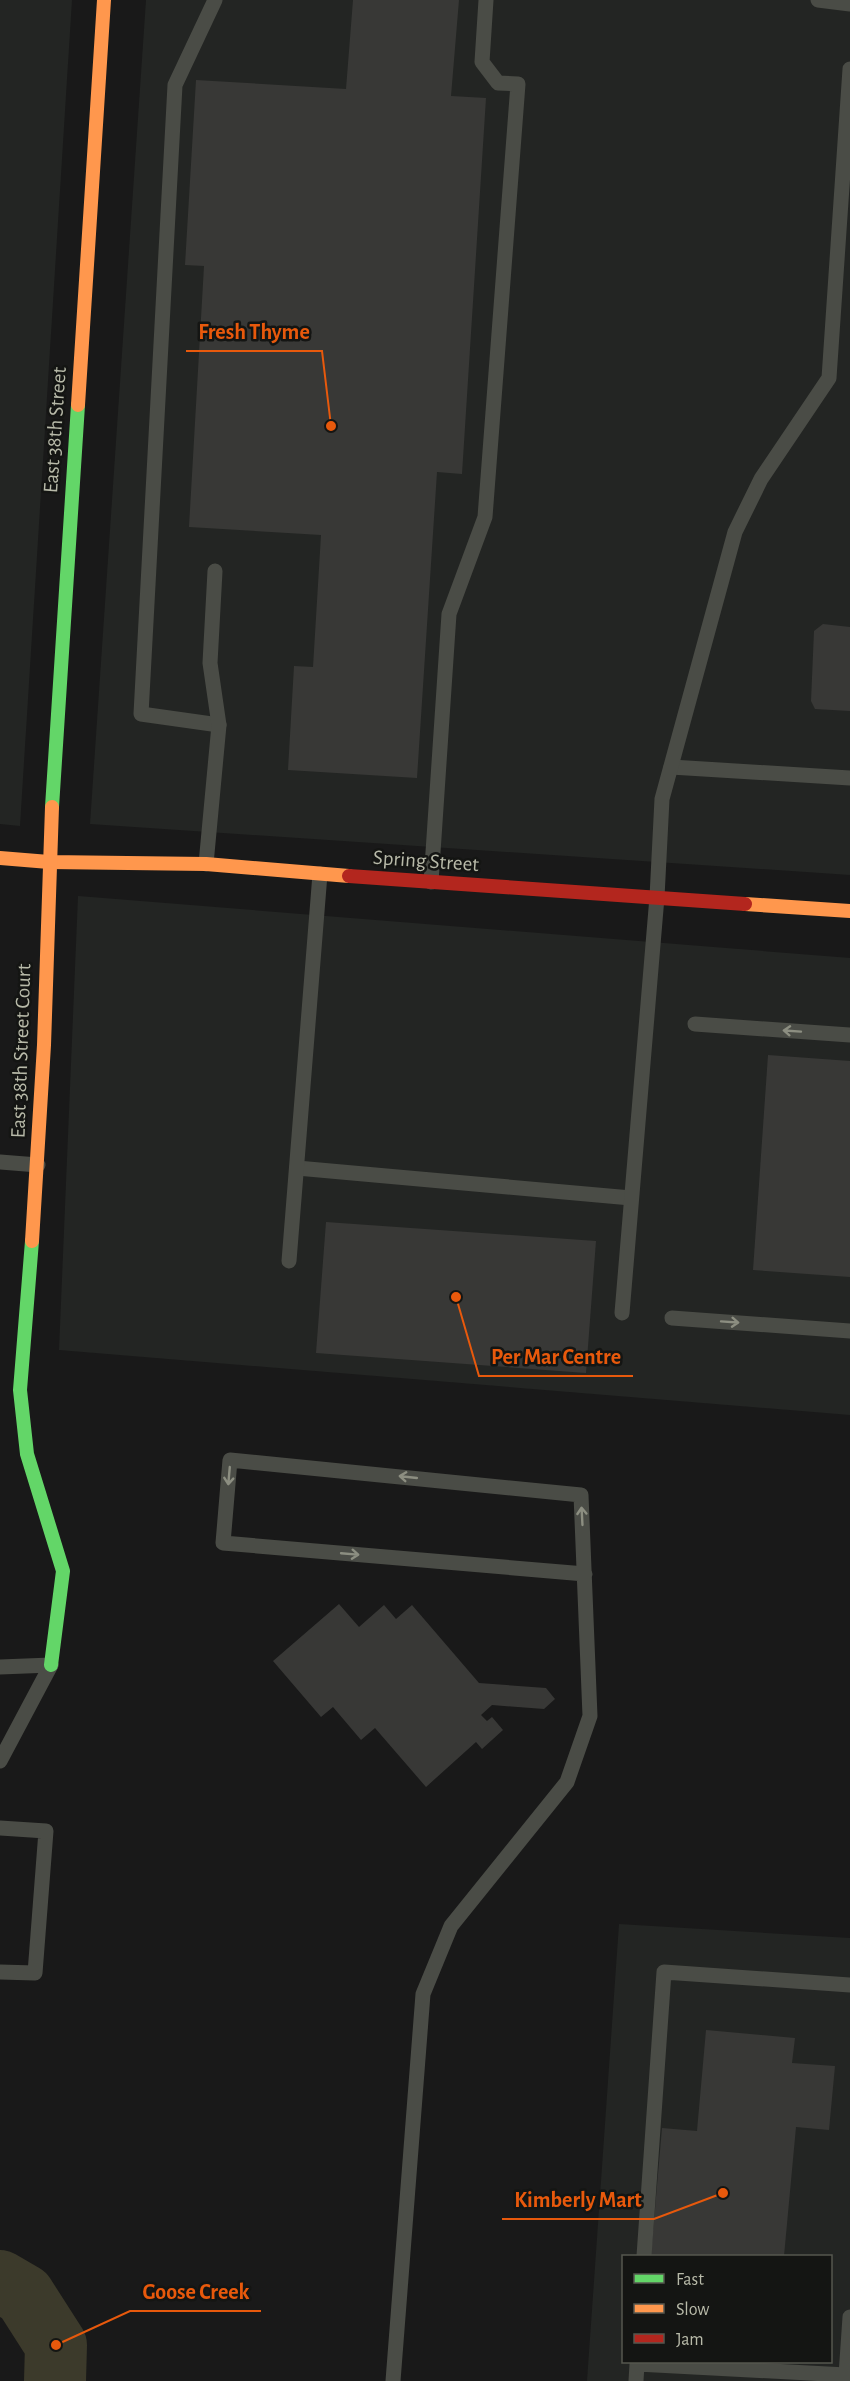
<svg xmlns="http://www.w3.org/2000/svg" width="850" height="2381" font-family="'Alegreya Sans',sans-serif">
<rect width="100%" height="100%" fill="#191919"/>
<!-- built -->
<g fill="#232523" fill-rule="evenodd">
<polygon points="0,0 72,0 20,826 0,824"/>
<polygon points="146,0 850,0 850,875 90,824"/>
<polygon points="78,896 850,958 850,1415 59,1350"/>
<path d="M619,1924L850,1938V2381H587ZM624,2256H830V2362H624Z"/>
</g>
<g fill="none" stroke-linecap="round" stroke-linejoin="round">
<!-- river -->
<polyline stroke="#3c3a2b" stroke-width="62" points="0,2281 24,2295 56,2345 55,2381"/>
</g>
<!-- building -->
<g fill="#383836">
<polygon points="353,0 459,0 451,96 486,98 462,474 437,472 417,778 288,770 294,666 313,667 321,535 189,527 204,266 185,265 196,80 346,89"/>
<polygon points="823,624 850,627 850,711 815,709 811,701 814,631"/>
<polygon points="768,1055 850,1061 850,1277 753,1270"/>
<polygon points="326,1222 596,1241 586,1373 316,1353"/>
<polygon points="339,1604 359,1627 384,1605 396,1619 412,1605 479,1683 546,1688 555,1699 544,1709 492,1705 481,1715 487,1721 492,1717 503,1730 482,1749 476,1742 426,1787 375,1728 361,1740 333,1707 321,1717 273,1661"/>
<polygon points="706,2030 795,2038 792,2063 835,2066 829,2130 796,2127 784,2256 651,2255 662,2128 697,2131"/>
</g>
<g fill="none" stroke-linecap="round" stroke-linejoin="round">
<!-- lane -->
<g stroke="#4a4c46" stroke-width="15">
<polyline points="215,0 175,85 141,714 219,725"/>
<polyline points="818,0 850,4"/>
<polyline points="671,767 850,778"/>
<polyline points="206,864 219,725 210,663 215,571"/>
<polyline points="431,882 449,614 485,517 518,84 498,83 482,62 486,0"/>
<polyline points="695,1024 850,1035"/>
<polyline points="0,1162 38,1165"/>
<polyline points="297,1168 631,1198"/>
<polyline points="289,1261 320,874"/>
<polyline points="622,1313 657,897 662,799 735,532 761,479 829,378 850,69"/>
<polyline points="672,1318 850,1331"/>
<polyline points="0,1667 51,1665"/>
<polyline points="0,1761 51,1665"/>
<polyline points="0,1828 46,1831 35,1973 0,1972"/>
<polyline points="644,2256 664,1972 850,1985"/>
<polyline points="393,2381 423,1994 451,1926 567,1782 590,1716 581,1495 230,1460 223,1543 585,1574"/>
<polyline points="636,2381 637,2364 846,2375 850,2317"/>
</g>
<!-- fast -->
<g stroke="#63d668" stroke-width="14">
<polyline points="52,807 78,405"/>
<polyline points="32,1241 20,1390 27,1454 63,1571 51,1665"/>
</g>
<!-- slow -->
<g stroke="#ff974d" stroke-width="14">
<polyline points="78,405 104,0"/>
<polyline points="0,858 49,862 206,864 349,876"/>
<polyline points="745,904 850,911"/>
<polyline points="32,1241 44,1045 52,807"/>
</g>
<!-- jam -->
<polyline stroke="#b3261e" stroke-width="14" points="349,876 745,904"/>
</g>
<!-- one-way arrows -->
<defs><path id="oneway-shaft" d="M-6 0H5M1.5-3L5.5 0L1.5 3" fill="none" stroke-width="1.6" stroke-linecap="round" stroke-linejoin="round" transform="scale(1.5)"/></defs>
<g stroke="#8c8e81">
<use href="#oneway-shaft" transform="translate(792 1031) rotate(-176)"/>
<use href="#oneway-shaft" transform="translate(730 1322) rotate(4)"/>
<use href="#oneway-shaft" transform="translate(229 1476) rotate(95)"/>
<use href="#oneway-shaft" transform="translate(408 1477) rotate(-174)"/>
<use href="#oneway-shaft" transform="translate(582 1516) rotate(-93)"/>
<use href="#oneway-shaft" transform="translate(350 1554) rotate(5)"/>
</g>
<g text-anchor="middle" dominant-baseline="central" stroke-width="5" stroke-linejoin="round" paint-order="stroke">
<!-- street labels -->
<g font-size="21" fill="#b8baa9" stroke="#141513">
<text transform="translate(55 430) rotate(-86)">East 38th Street</text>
<text transform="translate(426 861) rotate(4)">Spring Street</text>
<text transform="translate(21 1051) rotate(-88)">East 38th Street Court</text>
</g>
</g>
<!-- callouts -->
<path fill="none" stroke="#e8590c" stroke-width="2" d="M331 426L322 351H186M456 1297L479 1376H633M723 2193L654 2219H502M56 2345L130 2311H261"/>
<g fill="#e8590c" stroke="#141513" stroke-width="2">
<circle cx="331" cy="426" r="6"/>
<circle cx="456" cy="1297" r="6"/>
<circle cx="723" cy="2193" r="6"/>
<circle cx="56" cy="2345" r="6"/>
</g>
<g font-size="22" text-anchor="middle" font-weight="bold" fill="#e8590c" stroke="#141513" stroke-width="5" stroke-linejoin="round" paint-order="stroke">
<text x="254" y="339">Fresh Thyme</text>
<text x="556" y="1364">Per Mar Centre</text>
<text x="578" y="2207">Kimberly Mart</text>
<text x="196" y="2299">Goose Creek</text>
</g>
<!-- legend -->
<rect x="622" y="2255" width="210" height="108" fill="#141513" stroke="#56574f" stroke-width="1.5"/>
<rect x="634" y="2274" width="30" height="9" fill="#63d668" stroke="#56574f" stroke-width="1.5"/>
<text x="676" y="2285" font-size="18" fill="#b8baa9">Fast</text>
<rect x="634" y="2304" width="30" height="9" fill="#ff974d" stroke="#56574f" stroke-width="1.5"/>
<text x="676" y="2315" font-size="18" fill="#b8baa9">Slow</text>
<rect x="634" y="2334" width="30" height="9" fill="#b3261e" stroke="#56574f" stroke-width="1.5"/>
<text x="676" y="2345" font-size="18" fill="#b8baa9">Jam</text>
</svg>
